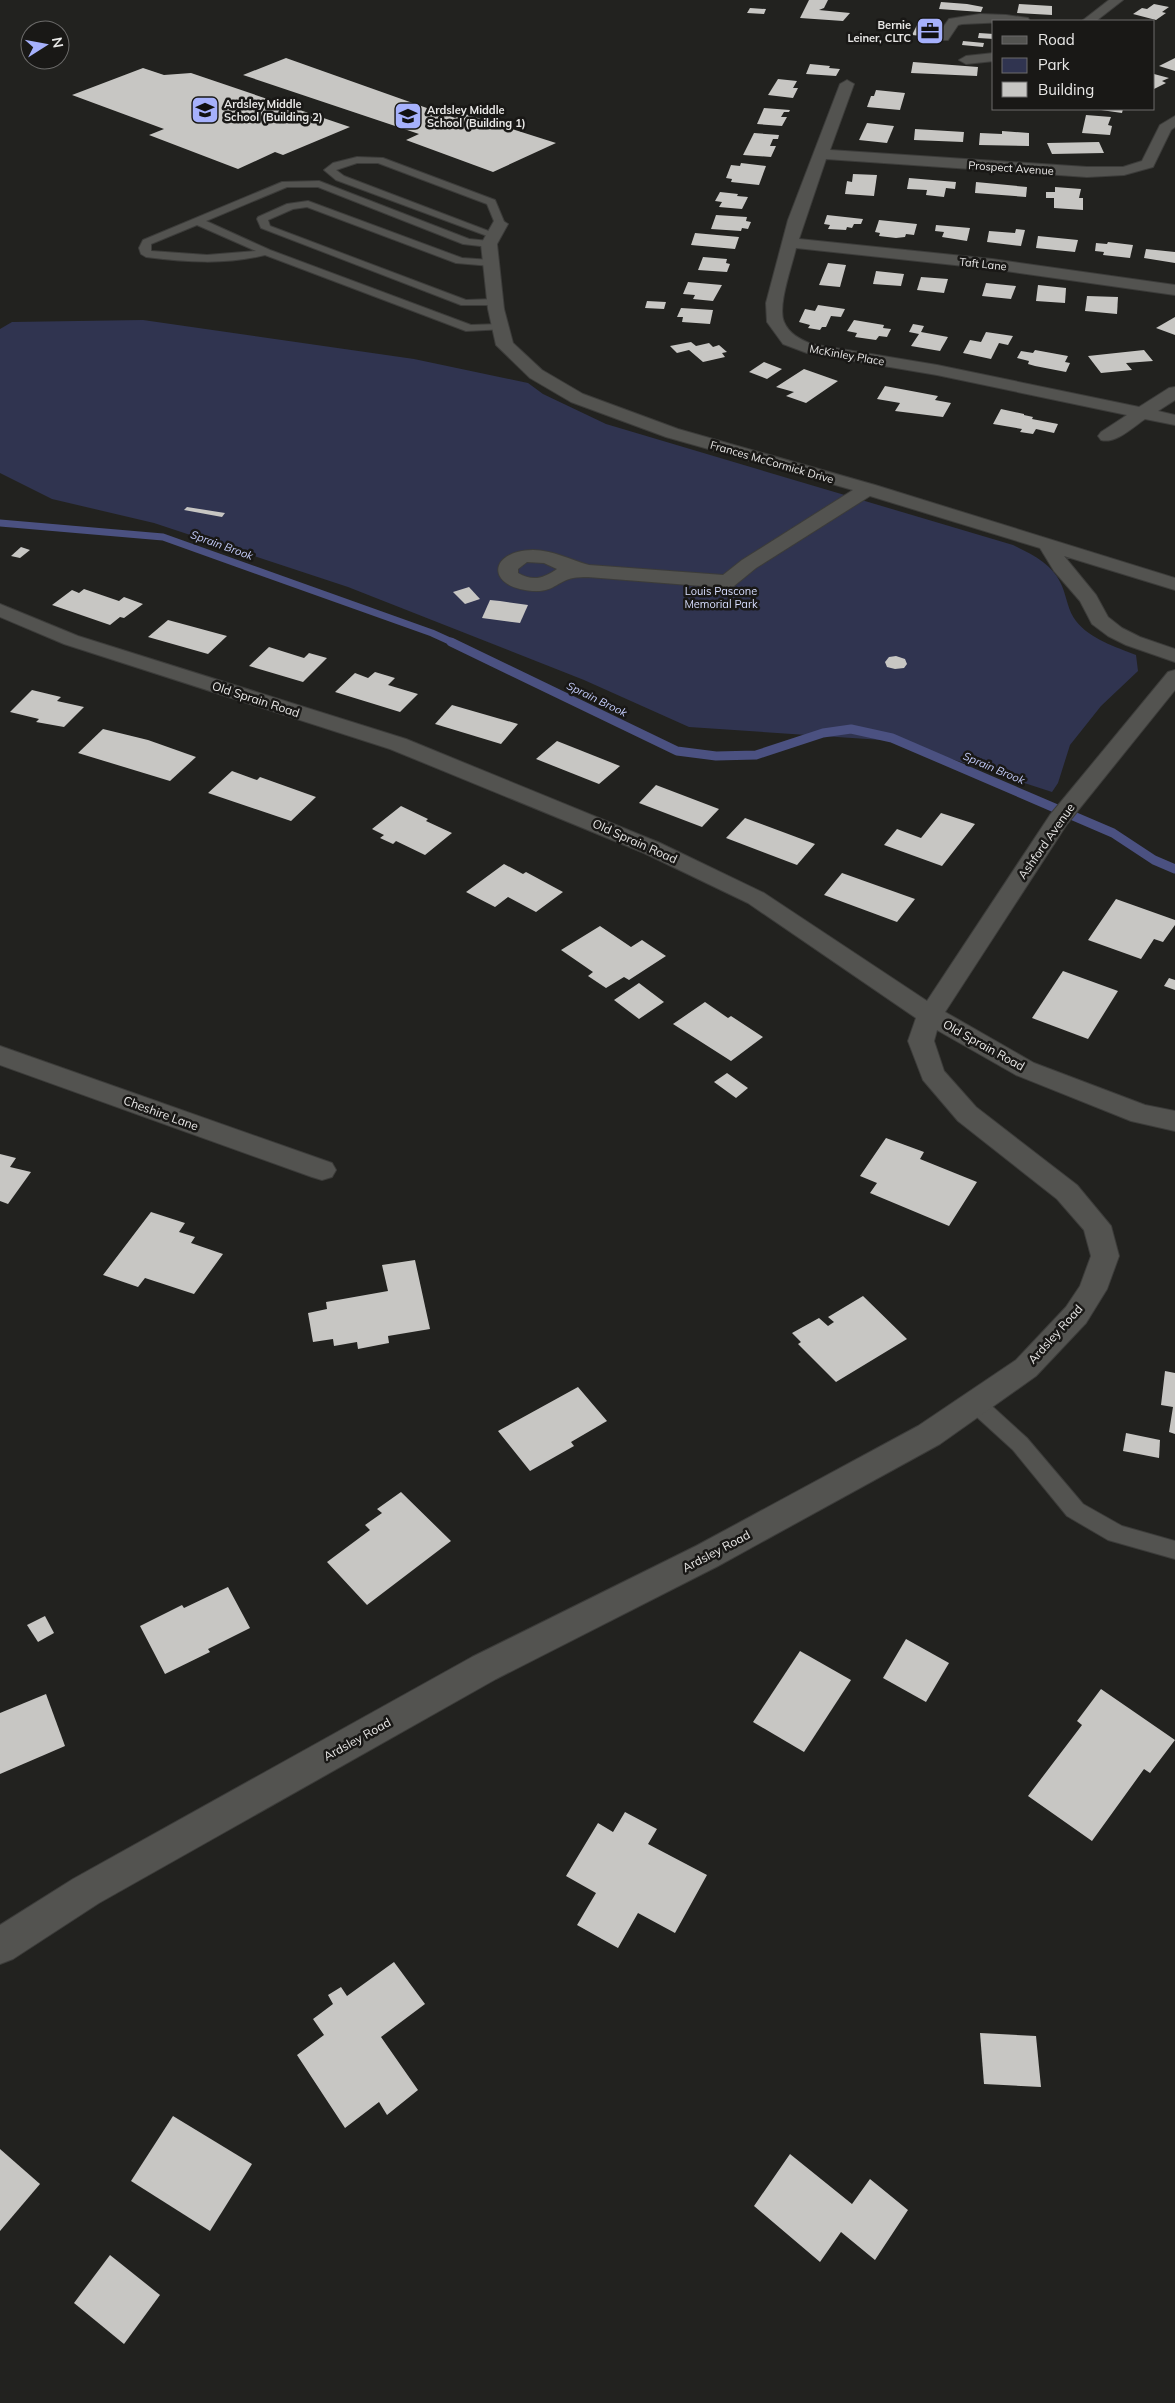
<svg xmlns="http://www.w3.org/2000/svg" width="1175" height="2403" font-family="Mulish,sans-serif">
<rect width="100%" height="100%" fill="#22221f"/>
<!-- green -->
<path fill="#303450" d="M143,320L414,359L528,383L543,394L606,424L1013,545C1032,554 1054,565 1062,586C1067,598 1068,611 1076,621C1090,639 1116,647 1136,655L1138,671L1101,706L1070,745L1058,783L1052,792L897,741L689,727L584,680L348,587L154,523L52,499L0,473V329L12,322Z"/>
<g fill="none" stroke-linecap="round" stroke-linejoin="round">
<!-- stream-far1 -->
<polyline stroke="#4b5181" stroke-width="7" points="0,523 163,537 432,633 454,643"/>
<!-- stream -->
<polyline stroke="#4b5181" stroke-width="9" points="451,642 677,751 716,756 756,755 823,733 851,729 892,738 1113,833 1154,860 1175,869"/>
</g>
<!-- building -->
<g fill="#c7c6c3">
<polygon points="809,0 828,0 824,8 819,10 850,13 843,21 800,18"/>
<polygon points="941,2 967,4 983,7 981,12 939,9"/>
<polygon points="1019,4 1052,6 1052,15 1017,13"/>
<polygon points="1154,4 1169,7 1162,12 1166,13 1156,20 1133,14 1142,8 1147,9"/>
<polygon points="750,8 766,9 764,14 747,13"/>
<polygon points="918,23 939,26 932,37 912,35"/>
<polygon points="979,33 994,34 994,39 978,38"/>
<polygon points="963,41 984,43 983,47 962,45"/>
<polygon points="286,58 455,118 465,114 556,143 493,172 406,140 419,134 243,75"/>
<polygon points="1175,58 1175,71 1159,66"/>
<polygon points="913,62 978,67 977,76 911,73"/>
<polygon points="810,64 830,66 829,68 840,69 836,76 806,74"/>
<polygon points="143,68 164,75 191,73 350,127 283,155 275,152 238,169 149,135 164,129 72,95"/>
<polygon points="1154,74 1169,78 1162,81 1166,83 1154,89"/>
<polygon points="778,79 797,81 793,88 798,88 793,98 768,95"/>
<polygon points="876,90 905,93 900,110 867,107 871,96 874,96"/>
<polygon points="764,108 790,110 789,112 784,112 781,117 787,117 782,126 757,124"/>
<polygon points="1094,109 1123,109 1122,113"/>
<polygon points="1086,115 1111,117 1108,125 1112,126 1110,135 1082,133"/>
<polygon points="867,123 894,126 887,143 859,140"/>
<polygon points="915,129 964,132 963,142 914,140"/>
<polygon points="1002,131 1029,133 1029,146 979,145 980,133 1002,134"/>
<polygon points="754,133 779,135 778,139 773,139 770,146 776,146 771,157 743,155"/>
<polygon points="1099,142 1104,153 1052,154 1047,143"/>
<polygon points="741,163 766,166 759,185 731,182 732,179 726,178 731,165 740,166"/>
<polygon points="853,174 877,175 874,196 845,194 847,181 852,182"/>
<polygon points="909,178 956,182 955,189 946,188 944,197 926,195 927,190 907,189"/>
<polygon points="976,182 1027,187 1026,197 975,193"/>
<polygon points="1055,187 1081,189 1079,198 1083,198 1083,210 1054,208 1054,198 1046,198 1046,192 1055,192"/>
<polygon points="720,192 738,194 737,196 748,197 742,209 719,207 722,202 715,201"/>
<polygon points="716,215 747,217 746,221 751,222 748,229 742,228 741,231 711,229"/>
<polygon points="827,215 863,219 861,224 854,224 852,228 847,227 846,230 828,229 830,225 824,224"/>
<polygon points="879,220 917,224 914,235 906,234 905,237 896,238 879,236 880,233 875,232"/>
<polygon points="936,225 970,228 967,241 942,237 944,232 935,231"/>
<polygon points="1016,229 1025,230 1021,246 987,242 989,231 1015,233"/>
<polygon points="695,233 739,237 735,249 691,245"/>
<polygon points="1038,236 1078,240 1075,252 1036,248"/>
<polygon points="1108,242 1133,245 1130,258 1103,255 1104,252 1095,251 1096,243 1107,244"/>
<polygon points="1146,249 1175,252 1175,263 1144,258"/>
<polygon points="703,257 727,259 726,263 730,264 727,272 698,270"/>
<polygon points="828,263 846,265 840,287 819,285"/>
<polygon points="876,271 904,274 901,286 873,284"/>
<polygon points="921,277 948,279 944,293 917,290"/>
<polygon points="688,282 722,285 713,301 693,299 695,295 683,294"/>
<polygon points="986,283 1016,286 1011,299 982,296"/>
<polygon points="1038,285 1066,288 1065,303 1036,301"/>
<polygon points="1087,296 1118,297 1117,314 1085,311"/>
<polygon points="647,301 666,302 664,309 645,308"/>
<polygon points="818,305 845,309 841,317 831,316 826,327 822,327 820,330 808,328 810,325 799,322 805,309 815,311"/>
<polygon points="681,308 713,310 710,324 682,322 683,317 677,317"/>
<polygon points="1175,317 1175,335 1156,328"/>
<polygon points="854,320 884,325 883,328 891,329 887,337 879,336 876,340 855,337 857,333 847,331"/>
<polygon points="913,324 924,326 921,332 948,337 940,351 911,346 919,334 909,332"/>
<polygon points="986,332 1013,336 1008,345 999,343 991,359 963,353 970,340 981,342"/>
<polygon points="691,342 696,346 709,343 713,347 719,345 727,352 722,353 725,357 703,362 689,350 677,353 670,346"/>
<polygon points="1035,350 1068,356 1065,362 1070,363 1066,372 1035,366 1028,364 1029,361 1017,358 1021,351 1033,353"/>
<polygon points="1144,350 1153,361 1126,363 1132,370 1101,373 1088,356"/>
<polygon points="764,362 782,369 767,379 749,372"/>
<polygon points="804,369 838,381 806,403 786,396 794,392 776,387"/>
<polygon points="885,386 938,396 935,400 951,403 943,417 895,411 900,403 877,399"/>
<polygon points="1001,409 1024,414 1024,415 1033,417 1032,419 1058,424 1054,433 1036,429 1033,434 1020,432 1022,429 993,424"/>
<polygon points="187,507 225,513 222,517 184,510"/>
<polygon points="21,547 30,550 20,558 11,556"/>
<polygon points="469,587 480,599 465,604 453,592"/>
<polygon points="84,589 119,601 124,597 143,604 124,618 120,617 110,625 52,605 72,590 79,593"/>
<polygon points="490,600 500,601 528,605 520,623 482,618"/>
<polygon points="168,620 227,636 208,654 148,637"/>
<polygon points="269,647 304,658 309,653 327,658 303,682 249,666"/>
<polygon points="896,656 905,659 907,664 904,668 895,669 887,667 885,662 889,657"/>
<polygon points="375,672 395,678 388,685 418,694 400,712 335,692 355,673 368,678"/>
<polygon points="32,690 61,697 57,701 84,707 64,727 36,722 39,719 10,712"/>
<polygon points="452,705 518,724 501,744 435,724"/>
<polygon points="103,729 148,740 196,757 170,781 78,753"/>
<polygon points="557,741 620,766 599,784 536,759"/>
<polygon points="232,771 257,780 260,777 316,797 291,821 208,793"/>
<polygon points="656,785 719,809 702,827 639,803"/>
<polygon points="401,806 428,819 426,821 452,833 425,855 396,841 393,844 380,838 384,835 372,829"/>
<polygon points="941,813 975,824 942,866 884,845 897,829 921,838"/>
<polygon points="745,818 815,844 797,865 726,838"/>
<polygon points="504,864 523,874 526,872 563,892 536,912 508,897 495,907 466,892"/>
<polygon points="842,873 915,899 897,922 824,895"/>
<polygon points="1116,899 1175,920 1175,925 1163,942 1154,939 1141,959 1088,940"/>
<polygon points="600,926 631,947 642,940 666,956 629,980 624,977 606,988 588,976 593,972 561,950"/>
<polygon points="1063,971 1118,991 1088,1039 1032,1018"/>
<polygon points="1169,978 1175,980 1175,990 1164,986"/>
<polygon points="639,983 664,1002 639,1019 614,1000"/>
<polygon points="705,1002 728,1018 731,1016 763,1037 731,1061 673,1024"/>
<polygon points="727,1073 748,1088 736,1098 714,1082"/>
<polygon points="886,1138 924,1152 920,1159 977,1182 949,1226 870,1193 877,1183 860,1176"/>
<polygon points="0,1154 16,1158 10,1167 31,1172 8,1204 0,1201"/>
<polygon points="151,1212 185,1223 179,1232 195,1237 191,1243 223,1254 194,1294 145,1278 138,1287 103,1275"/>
<polygon points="415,1260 430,1329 388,1336 389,1343 358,1349 357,1342 334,1346 333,1339 313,1342 308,1313 327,1309 326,1302 388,1291 382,1265"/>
<polygon points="863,1296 907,1339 836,1382 798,1344 801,1342 792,1333 819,1318 828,1326 834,1322 828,1317"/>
<polygon points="1165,1371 1175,1373 1175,1434 1169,1432 1173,1407 1161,1405"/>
<polygon points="578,1387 607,1421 571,1442 574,1446 530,1471 498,1431"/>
<polygon points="1126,1433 1160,1440 1159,1458 1123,1451"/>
<polygon points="401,1492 451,1541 367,1605 327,1562 370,1530 365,1525 382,1513 377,1509"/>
<polygon points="228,1587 250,1628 208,1649 210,1652 165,1674 140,1626 182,1605 184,1608"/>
<polygon points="45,1616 54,1633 38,1642 27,1625"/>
<polygon points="906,1639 949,1663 926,1702 883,1678"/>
<polygon points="800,1651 851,1680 804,1752 753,1722"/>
<polygon points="1101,1689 1175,1740 1150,1773 1144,1769 1092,1841 1028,1796 1082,1725 1077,1721"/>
<polygon points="46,1694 65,1746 0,1774 0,1713"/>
<polygon points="625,1812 657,1829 648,1844 707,1875 675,1933 638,1913 618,1948 577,1925 596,1893 566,1876 598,1823 613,1832"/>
<polygon points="394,1962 425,2004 381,2037 418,2090 387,2115 379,2102 345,2128 297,2055 324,2035 313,2019 333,2004 328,1995 341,1987 347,1996"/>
<polygon points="980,2033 1036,2036 1041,2087 984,2084"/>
<polygon points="173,2116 252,2164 210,2231 131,2181"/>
<polygon points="0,2149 40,2184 0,2231"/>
<polygon points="790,2154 852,2204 870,2179 908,2210 875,2260 841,2232 820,2262 754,2206"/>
<polygon points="110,2255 160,2295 124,2344 74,2303"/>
</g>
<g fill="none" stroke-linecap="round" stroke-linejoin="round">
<!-- lane casing -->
<g stroke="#3c3c3a" stroke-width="2">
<g id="lane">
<polygon points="357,157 383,158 495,200 505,224 500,227 496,226 487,204 378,163 357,163 336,170 344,176 499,235 498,237 490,237 336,180 324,170 333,163"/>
<path d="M319,181L469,239L489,241L494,244L489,247L463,244L318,187H287L206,221L270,250L471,325L501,324L505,325L507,327L505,329L466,331L265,255C226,265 185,262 146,257L141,254L139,248L143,240L282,182ZM197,225L256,251L207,255L151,251V244Z"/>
<polygon points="308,201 462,258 491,260 496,263 491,266 456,263 307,207 293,209 268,220 270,226 466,300 495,299 501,302 495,305 461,305 261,228 257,219 258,217 287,204"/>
<polygon points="975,1395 982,1397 1027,1438 1083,1504 1122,1526 1175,1541 1175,1559 1108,1540 1067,1516 1013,1450 968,1409 965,1403 968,1397"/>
</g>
</g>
<!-- street casing -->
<g stroke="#3c3c3a" stroke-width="2">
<g id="street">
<polygon points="1109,0 1123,0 1096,21 1082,21"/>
<polygon points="980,14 1006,15 1028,18 1030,21 962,24 958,25 948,40 938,40 936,37 949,19"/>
<polygon points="994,53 994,61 966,64 959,60 966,56"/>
<path d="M847,80L854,84L830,150L1087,167H1123L1142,161L1160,125L1175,116V127L1171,130L1153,167L1124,175L1087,177L826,159L799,239L992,259L1175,285V295L992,269L796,248C792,266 777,306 784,322C789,334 800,339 811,344L937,365L1139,407L1169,388L1175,387V400L1158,411L1175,415V425L1145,419C1133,427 1116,444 1101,440L1098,436L1101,432L1127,415L937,375L807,353L783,344L767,322L766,303L788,220L840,84Z"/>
<path d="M500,219L508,224L497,244L504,309L513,343L542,370L583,394L678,429L875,485L1175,578V590L1064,556L1096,595L1108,617L1122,628L1140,637L1175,649V662L1126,645L1108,636L1092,624L1080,601L1054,571L1040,548L870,496L756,568L734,586L727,588L588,577C583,577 577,577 573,578C560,580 554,591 537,591C486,590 486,551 533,550C553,550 570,560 589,565L723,575L742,560L853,490L666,437L571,402L530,378L496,345L488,309L481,244L494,221ZM527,562L544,563L557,569C544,578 533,582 518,573V569Z"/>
<polygon points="0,1046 332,1163 336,1170 332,1177 322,1180 312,1177 0,1065"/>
</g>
</g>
<!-- secondary casing -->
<g stroke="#3c3c3a" stroke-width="2">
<polygon id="secondary" points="0,604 78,636 406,739 660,843 764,893 927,1001 1050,815 1168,672 1175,670 1175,690 1067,824 945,1012 1034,1063 1145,1105 1175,1111 1175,1131 1131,1121 1016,1075 937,1030 934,1041 944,1071 976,1107 1077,1185 1111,1226 1119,1256 1107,1289 1086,1323 1036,1376 940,1444 718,1566 496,1679 99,1903 13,1959 0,1964 0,1925 73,1879 472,1657 696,1546 918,1426 1016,1360 1066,1307 1080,1286 1091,1256 1084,1230 1057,1199 958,1121 923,1080 908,1041 916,1018 748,903 644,853 390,749 64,644 0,617"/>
</g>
<!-- lane -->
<use href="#lane" fill="#535350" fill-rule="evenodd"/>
<!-- street -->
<use href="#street" fill="#535350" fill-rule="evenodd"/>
<!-- secondary -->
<use href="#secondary" fill="#535350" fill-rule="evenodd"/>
</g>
<!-- icons -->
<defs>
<g id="office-square" transform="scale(1.4375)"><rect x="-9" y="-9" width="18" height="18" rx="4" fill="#a6b1fc" stroke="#191816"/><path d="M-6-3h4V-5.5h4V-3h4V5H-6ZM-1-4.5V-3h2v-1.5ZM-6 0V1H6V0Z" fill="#111"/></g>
<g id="school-square" transform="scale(1.4375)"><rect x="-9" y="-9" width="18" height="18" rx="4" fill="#a6b1fc" stroke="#191816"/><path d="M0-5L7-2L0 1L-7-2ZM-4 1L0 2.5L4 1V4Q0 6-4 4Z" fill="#111"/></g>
</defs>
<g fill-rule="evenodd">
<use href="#office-square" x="930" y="31"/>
<use href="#school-square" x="205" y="110"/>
<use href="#school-square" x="408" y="116"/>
</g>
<g text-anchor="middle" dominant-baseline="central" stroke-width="5" stroke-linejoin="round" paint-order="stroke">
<!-- far-poi labels -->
<g font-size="11" font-weight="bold" fill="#e9e8e7" stroke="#191816" text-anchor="start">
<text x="911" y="25" text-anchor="end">Bernie<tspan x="911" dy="13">Leiner, CLTC</tspan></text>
<text x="224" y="104">Ardsley Middle<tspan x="224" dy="13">School (Building 2)</tspan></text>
<text x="427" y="110">Ardsley Middle<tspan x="427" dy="13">School (Building 1)</tspan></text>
</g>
<!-- far-street labels -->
<g font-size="11" fill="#e9e8e7" stroke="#191816">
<text transform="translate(1011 168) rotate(4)">Prospect Avenue</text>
<text transform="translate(983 264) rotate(6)">Taft Lane</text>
<text transform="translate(847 355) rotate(10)">McKinley Place</text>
<text transform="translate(772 462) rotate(16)">Frances McCormick Drive</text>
</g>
<!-- far-water labels -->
<g font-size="11" font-style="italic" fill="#c4ccfa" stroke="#191816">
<text transform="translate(222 545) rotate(20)">Sprain Brook</text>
<text transform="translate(597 699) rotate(26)">Sprain Brook</text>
<text transform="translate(994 768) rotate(23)">Sprain Brook</text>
</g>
<!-- far-park labels -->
<g font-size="11" fill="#d8defe" stroke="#191816">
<text x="721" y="591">Louis Pascone<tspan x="721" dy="13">Memorial Park</tspan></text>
</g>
<!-- street labels -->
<g font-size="12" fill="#e9e8e7" stroke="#191816">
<text transform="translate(256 699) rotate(18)">Old Sprain Road</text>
<text transform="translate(635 841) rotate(24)">Old Sprain Road</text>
<text transform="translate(1046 841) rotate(-55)">Ashford Avenue</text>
<text transform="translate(984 1045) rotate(29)">Old Sprain Road</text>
<text transform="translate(161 1113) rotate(20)">Cheshire Lane</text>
<text transform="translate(1055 1334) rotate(-48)">Ardsley Road</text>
<text transform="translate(716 1551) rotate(-28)">Ardsley Road</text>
<text transform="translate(357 1739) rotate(-29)">Ardsley Road</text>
</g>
</g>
<!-- legend -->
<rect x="992" y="20" width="162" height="90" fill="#191816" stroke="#6c6b6a"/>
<rect x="1002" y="36" width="25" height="8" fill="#535350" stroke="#6c6b6a"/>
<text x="1038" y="45" font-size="15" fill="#e9e8e7">Road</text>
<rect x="1002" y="58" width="25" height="15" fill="#303450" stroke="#6c6b6a"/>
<text x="1038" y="70" font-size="15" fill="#e9e8e7">Park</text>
<rect x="1002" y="82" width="25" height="15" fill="#c7c6c3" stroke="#6c6b6a"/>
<text x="1038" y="95" font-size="15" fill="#e9e8e7">Building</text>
<!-- north arrow -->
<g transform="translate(45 45) rotate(79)"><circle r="24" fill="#191816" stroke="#6c6b6a"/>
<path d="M0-4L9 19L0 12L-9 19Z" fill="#a6b1fc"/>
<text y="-8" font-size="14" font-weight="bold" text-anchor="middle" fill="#e9e8e7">N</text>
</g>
</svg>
